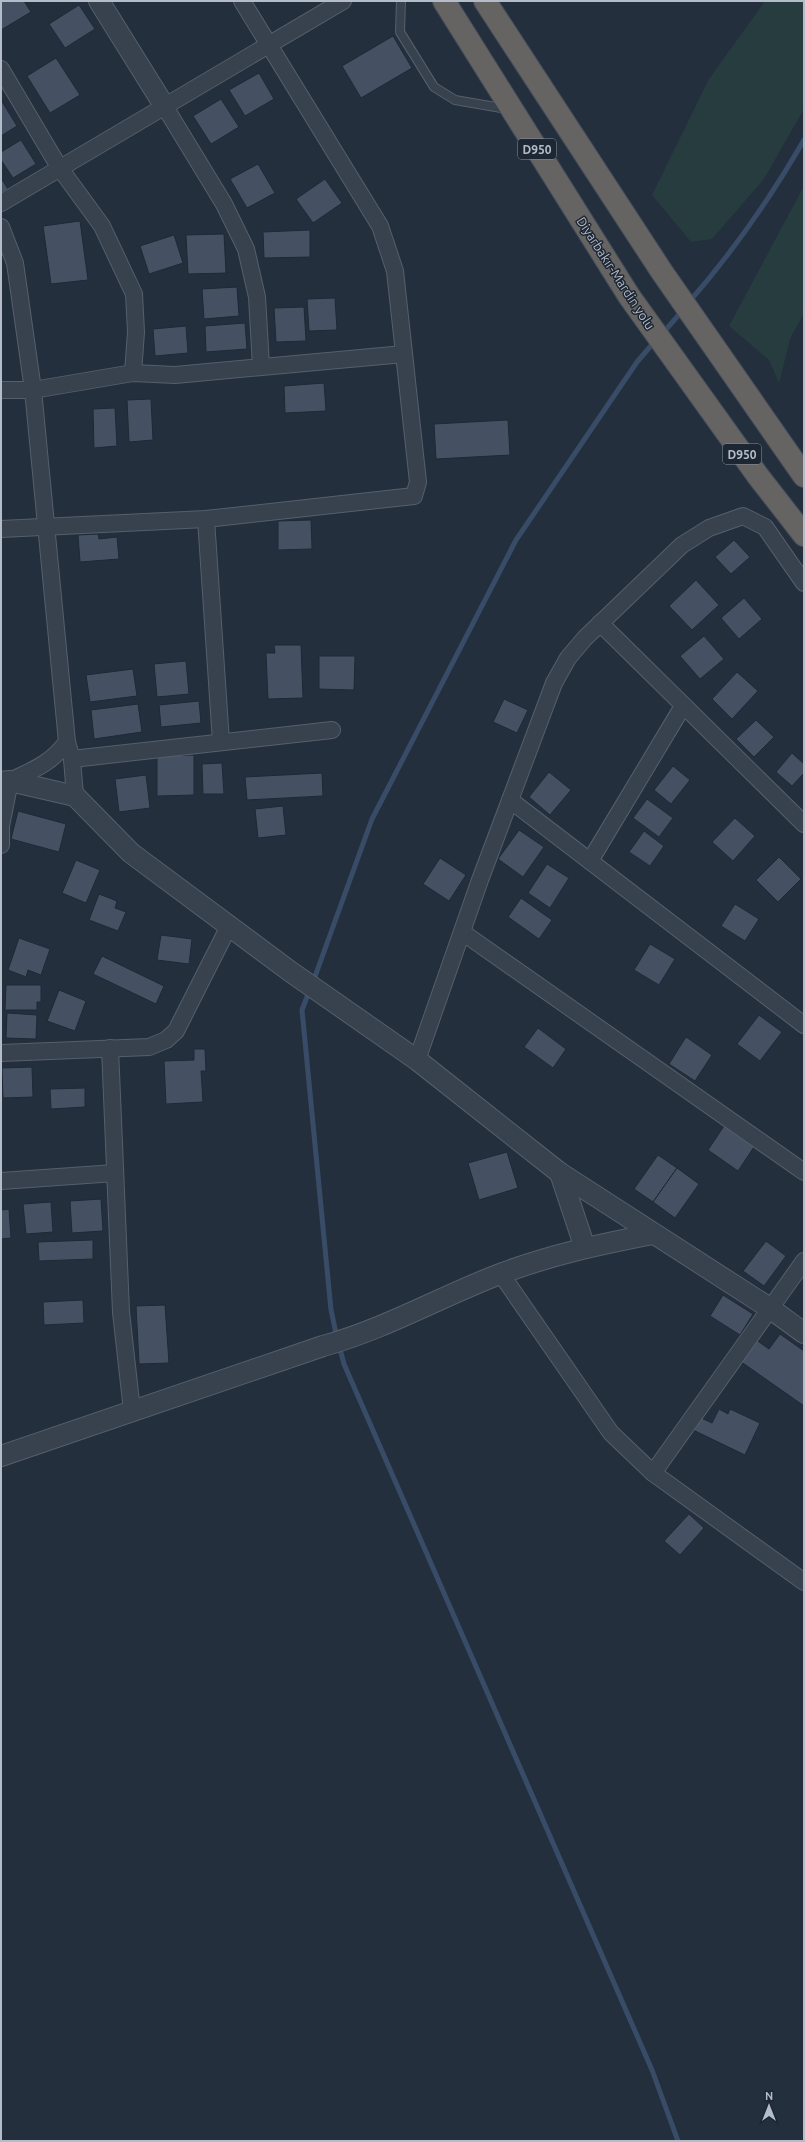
<svg xmlns="http://www.w3.org/2000/svg" width="805" height="2142" font-family="Ubuntu,sans-serif">
<rect width="100%" height="100%" fill="#242f3e"/>
<!-- green -->
<g fill="#263c3f">
<polygon points="765,1 804,1 804,109 764,179 712,239 691,242 652,195 709,79"/>
<polygon points="804,186 804,313 790,339 779,383 769,360 729,326"/>
</g>
<g fill="none" stroke-linecap="round" stroke-linejoin="round">
<!-- stream -->
<g stroke="#394c67" stroke-width="5">
<path d="M689,302C732,253 771,197 804,140"/>
<polyline points="662,334 683,310"/>
<polyline points="313,982 372,819 516,540 637,362 655,341"/>
<polyline points="310,989 302,1010 331,1310 337,1338"/>
<polyline points="339,1345 344,1364 652,2070 678,2141"/>
</g>
</g>
<!-- building -->
<g fill="#455162" stroke="#1f2835">
<polygon points="1,1 24,1 31,12 1,30"/>
<polygon points="79,5 95,29 65,48 49,24"/>
<polygon points="393,36 412,68 361,98 342,66"/>
<polygon points="56,58 80,95 50,113 27,76"/>
<polygon points="259,73 274,99 245,116 229,90"/>
<polygon points="221,99 239,127 211,144 193,116"/>
<polygon points="1,100 17,126 1,136"/>
<polygon points="21,140 36,164 13,178 1,160 1,152"/>
<polygon points="258,164 275,193 247,208 230,179"/>
<polygon points="1,178 8,189 1,193"/>
<polygon points="325,179 342,203 313,223 296,199"/>
<polygon points="80,221 88,280 51,284 43,226"/>
<polygon points="310,230 310,257 264,258 263,232"/>
<polygon points="224,234 226,273 188,274 186,235"/>
<polygon points="174,235 183,263 149,274 140,246"/>
<polygon points="237,287 239,316 204,319 202,289"/>
<polygon points="335,298 337,330 309,331 307,299"/>
<polygon points="304,307 306,341 276,342 274,308"/>
<polygon points="245,323 247,349 206,352 205,326"/>
<polygon points="186,326 188,353 155,356 153,329"/>
<polygon points="324,383 326,411 285,413 284,386"/>
<polygon points="151,399 153,440 129,442 127,400"/>
<polygon points="115,408 117,446 94,448 93,409"/>
<polygon points="508,420 510,455 436,459 434,424"/>
<polygon points="311,520 312,549 278,550 278,521"/>
<polygon points="98,534 99,539 117,537 119,559 80,562 78,535"/>
<polygon points="734,540 750,557 731,574 715,557"/>
<polygon points="696,580 719,605 692,630 669,606"/>
<polygon points="744,598 762,619 739,639 721,618"/>
<polygon points="704,636 724,659 700,679 680,656"/>
<polygon points="274,645 301,645 303,698 268,699 266,653 275,653"/>
<polygon points="319,656 355,656 354,690 319,689"/>
<polygon points="186,661 189,694 157,697 154,664"/>
<polygon points="133,669 137,696 90,702 86,675"/>
<polygon points="737,672 758,691 732,719 712,699"/>
<polygon points="504,699 528,710 517,733 493,722"/>
<polygon points="199,701 201,723 161,727 159,705"/>
<polygon points="138,704 142,732 94,739 91,710"/>
<polygon points="756,720 774,737 754,757 736,739"/>
<polygon points="792,753 804,764 804,773 792,786 776,772"/>
<polygon points="194,755 194,795 157,796 157,756"/>
<polygon points="222,763 224,794 203,794 202,764"/>
<polygon points="673,766 690,780 671,804 654,790"/>
<polygon points="549,772 571,790 550,815 529,797"/>
<polygon points="322,773 323,796 247,800 245,777"/>
<polygon points="146,775 150,808 119,812 115,779"/>
<polygon points="647,799 673,818 659,837 633,818"/>
<polygon points="283,806 286,835 258,838 255,809"/>
<polygon points="18,811 66,824 59,852 11,839"/>
<polygon points="735,818 755,836 733,861 712,842"/>
<polygon points="519,830 544,847 523,877 498,859"/>
<polygon points="644,831 664,846 650,866 629,852"/>
<polygon points="779,857 801,879 778,902 756,880"/>
<polygon points="440,858 466,875 449,901 423,884"/>
<polygon points="76,860 100,870 86,903 62,893"/>
<polygon points="547,864 569,878 550,908 528,893"/>
<polygon points="99,894 117,901 115,908 126,912 118,931 89,920"/>
<polygon points="521,898 552,920 539,939 508,917"/>
<polygon points="735,904 759,919 745,941 721,926"/>
<polygon points="161,935 192,939 189,964 157,960"/>
<polygon points="19,938 50,949 41,975 28,970 26,977 8,970"/>
<polygon points="650,944 675,959 659,985 634,970"/>
<polygon points="102,956 164,986 156,1004 93,974"/>
<polygon points="6,985 41,985 41,1002 37,1002 37,1010 5,1010"/>
<polygon points="59,990 86,1001 75,1031 47,1021"/>
<polygon points="7,1013 37,1015 36,1039 6,1038"/>
<polygon points="759,1015 782,1032 760,1061 737,1044"/>
<polygon points="538,1028 566,1049 553,1068 524,1047"/>
<polygon points="686,1037 712,1055 695,1081 669,1064"/>
<polygon points="194,1049 205,1049 206,1071 201,1071 203,1102 166,1104 164,1061 194,1060"/>
<polygon points="32,1067 33,1097 3,1098 2,1068"/>
<polygon points="85,1088 85,1107 51,1109 50,1089"/>
<polygon points="724,1126 754,1147 738,1171 708,1150"/>
<polygon points="507,1152 518,1188 479,1200 468,1163"/>
<polygon points="658,1155 677,1168 653,1202 634,1189"/>
<polygon points="677,1168 699,1184 675,1218 653,1202"/>
<polygon points="101,1199 103,1231 72,1233 70,1201"/>
<polygon points="51,1202 53,1232 26,1234 23,1204"/>
<polygon points="9,1209 11,1238 1,1239 1,1210"/>
<polygon points="93,1240 93,1259 39,1261 38,1242"/>
<polygon points="766,1241 786,1256 764,1286 743,1271"/>
<polygon points="723,1295 753,1314 740,1335 710,1316"/>
<polygon points="83,1300 84,1323 44,1325 43,1302"/>
<polygon points="165,1305 169,1363 139,1364 136,1306"/>
<polygon points="780,1334 804,1351 804,1406 740,1361 755,1339 769,1349"/>
<polygon points="719,1409 728,1414 730,1409 760,1423 745,1455 691,1429 697,1416 712,1423"/>
<polygon points="689,1514 704,1528 680,1555 664,1541"/>
</g>
<g fill="none" stroke-linecap="round" stroke-linejoin="round">
<!-- service casing -->
<g stroke="#565f6c" stroke-width="10">
<polyline id="service" points="401,1 400,32 434,87 455,100 507,109"/>
</g>
<!-- minor casing -->
<g stroke="#565f6c" stroke-width="18">
<g id="minor">
<polyline points="1,69 59,167 102,226 134,294 136,332 133,373"/>
<polyline points="165,107 224,204 246,249 257,297 261,366"/>
<polyline points="1,203 343,1"/>
<polyline points="1,227 15,263 33,390 67,742 72,759 75,796"/>
<polyline points="1,390 33,390 133,373 175,375 404,354"/>
<polyline points="206,519 221,742"/>
<polyline points="1,529 206,519 414,496 418,482 395,271 380,226 242,1"/>
<polyline points="600,623 804,824"/>
<polyline points="72,759 332,730"/>
<polyline points="510,800 804,1025"/>
<path d="M1,845V826L10,781C35,769 50,764 67,742"/>
<polyline points="590,861 683,706"/>
<polyline points="462,932 804,1172"/>
<polyline points="110,1048 121,1312 132,1411"/>
<polyline points="1,1053 149,1047 166,1040 176,1031 229,926"/>
<polyline points="417,1060 480,880 554,683 568,658 585,638 682,545 709,528 743,516 765,527 804,583"/>
<polyline points="1,1181 115,1173"/>
<polyline points="501,1274 611,1433 653,1473 804,1582"/>
<polyline points="653,1473 804,1261"/>
</g>
</g>
<!-- tertiary casing -->
<g stroke="#565f6c" stroke-width="22">
<g id="tertiary">
<polyline points="99,1 165,107"/>
<polyline points="1,782 10,781 75,796 131,853 291,972 417,1060 560,1173 771,1309 804,1333"/>
<polyline points="560,1173 585,1248"/>
<path d="M1,1456L323,1346C385,1329 440,1297 500,1274C550,1255 601,1244 653,1234"/>
</g>
</g>
<!-- trunk casing -->
<g stroke="#434c59" stroke-width="24">
<g id="trunk">
<polyline points="444,1 629,296 758,476 804,535"/>
<polyline points="485,1 662,272 804,476"/>
</g>
</g>
<!-- service -->
<use href="#service" stroke="#38414e" stroke-width="8"/>
<!-- minor -->
<use href="#minor" stroke="#38414e" stroke-width="16"/>
<!-- tertiary -->
<use href="#tertiary" stroke="#38414e" stroke-width="20"/>
<!-- trunk -->
<use href="#trunk" stroke="#656462" stroke-width="22"/>
</g>
<g text-anchor="middle" dominant-baseline="central" stroke-width="3" stroke-linejoin="round" paint-order="stroke">
<!-- shield labels -->
<g fill="#1d2633" stroke="#878f9c" stroke-width="1">
<rect x="518" y="139" width="38" height="20" rx="3"/>
<rect x="723" y="444" width="38" height="20" rx="3"/>
</g>
<g font-size="12" font-weight="bold" fill="#b4bcc9">
<text x="537" y="149">D950</text>
<text x="742" y="454">D950</text>
</g>
<!-- street labels -->
<g font-size="13" fill="#b4bcc9" stroke="#1d2633">
<text transform="translate(616 273) rotate(57)">Diyarbakır-Mardin yolu</text>
</g>
</g>
<!-- border -->
<rect width="805" height="2142" fill="none" stroke="#b4bcc9" stroke-width="4"/>
<!-- north arrow -->
<g transform="translate(769 2106)" stroke="#1d2633" stroke-width="3" paint-order="stroke">
<path d="M0-3L7 15L0 10L-7 15Z" fill="#b4bcc9"/>
<text y="-6" font-size="11" font-weight="bold" text-anchor="middle" fill="#b4bcc9">N</text>
</g>
</svg>
